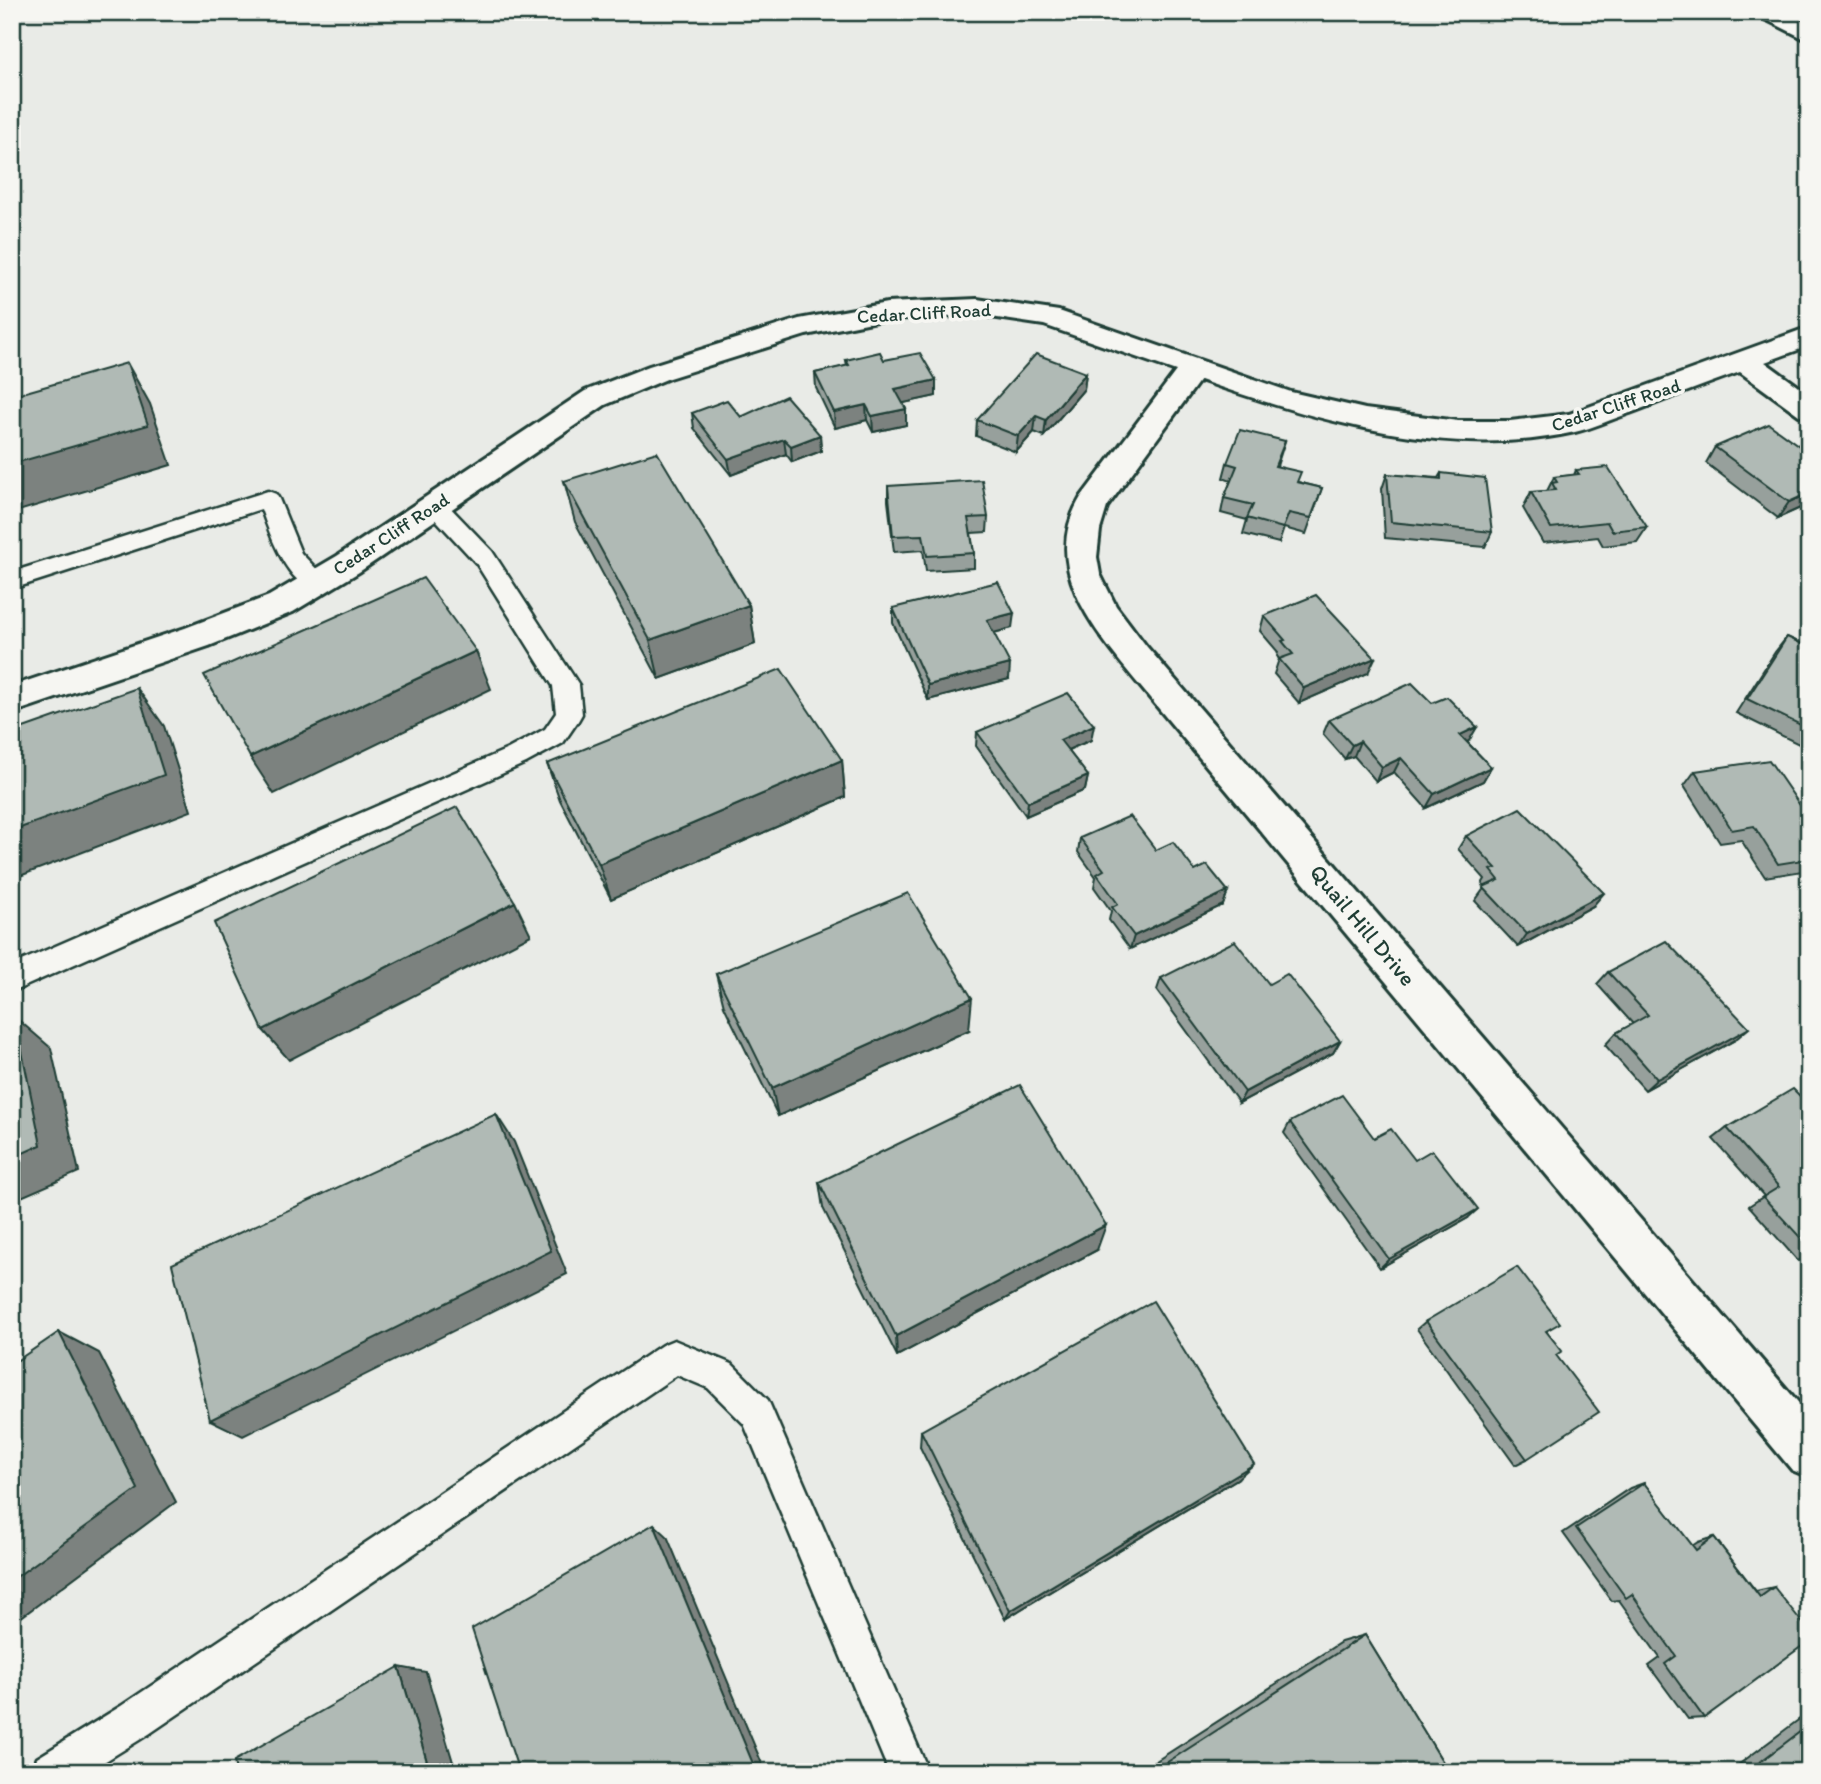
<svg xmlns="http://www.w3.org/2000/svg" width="1821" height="1784" font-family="Itim,sans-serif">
<rect width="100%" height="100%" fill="#e9ebe7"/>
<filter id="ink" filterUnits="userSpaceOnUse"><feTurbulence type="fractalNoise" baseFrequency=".0143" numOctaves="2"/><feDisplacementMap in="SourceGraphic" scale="14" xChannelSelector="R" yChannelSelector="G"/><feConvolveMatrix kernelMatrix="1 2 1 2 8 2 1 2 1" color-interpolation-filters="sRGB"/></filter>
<g filter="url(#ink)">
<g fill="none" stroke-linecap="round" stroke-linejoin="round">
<!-- lane casing -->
<g stroke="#1f3d34" stroke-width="5">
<g id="lane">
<path d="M268,491L276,494L279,499L301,553L329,582L325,588C291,598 270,534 261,509L12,589V572Z"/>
<polygon points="435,497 443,500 492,551 579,685 582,714 578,721 563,743 526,763 12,992 12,965 508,749 545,729 556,713 553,686 476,563 427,510 424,505 427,500"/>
<polygon points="674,1340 732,1364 768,1400 929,1772 889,1772 744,1424 708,1388 677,1375 149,1734 88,1772 31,1772 37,1758 121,1706 662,1345"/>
</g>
</g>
<!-- street casing -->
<g stroke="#1f3d34" stroke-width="6">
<g id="street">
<polygon points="1758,12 1786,12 1809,25 1809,41 1761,17"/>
<path d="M977,299L1059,311L1291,392L1365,409L1458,421H1510L1569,414L1809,327V346L1765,362L1809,394V417L1799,415L1740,372C1703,385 1667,399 1630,413C1612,419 1593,428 1575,432C1449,460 1317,421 1200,380L1107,507L1100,530L1097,557L1100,574L1116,606L1147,647L1809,1415V1477L1792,1470L1140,686C1097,633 1038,568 1081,497L1176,371L1044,325L977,315L887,319L806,335L669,378L605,405L359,572L293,612L209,646L12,713V686L185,628L269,596L337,556L585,391L649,366L799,319L887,303Z"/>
</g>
</g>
<!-- lane -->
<use href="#lane" fill="#f6f6f2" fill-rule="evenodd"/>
<!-- street -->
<use href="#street" fill="#f6f6f2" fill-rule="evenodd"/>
</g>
<!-- wall -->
<g fill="#97a09c" stroke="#1f3d34" stroke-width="2">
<polygon points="846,360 936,380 936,396 903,403 906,409 906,425 873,432 867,420 835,428 816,388 815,373 847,366"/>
<polygon points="1086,373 1084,389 1044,436 1034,432 1016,452 976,436 977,420"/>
<polygon points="692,413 741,417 820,435 821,451 792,462 786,454 731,475 694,428"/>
<polygon points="1285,441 1277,466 1298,482 1322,488 1306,534 1284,528 1279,543 1243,534 1247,520 1221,513 1224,498 1231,481 1223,478 1227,463"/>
<polygon points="1715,447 1809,504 1778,518 1706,463"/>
<polygon points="1576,470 1647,527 1637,542 1603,546 1598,537 1543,543 1523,508 1531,492 1547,491 1554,477 1574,475"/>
<polygon points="1441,473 1492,532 1485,547 1385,538 1382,489 1387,474 1438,478"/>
<polygon points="564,481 749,605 755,644 659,679 575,522"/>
<polygon points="888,486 988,517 987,532 971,533 974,553 974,568 926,571 923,550 894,552 888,501"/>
<polygon points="1809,541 1809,556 1802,550"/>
<polygon points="893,608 1012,628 994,633 1009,679 928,700 893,623"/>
<polygon points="1264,616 1368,673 1299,703 1274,674 1279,659 1277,656 1278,652 1260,631"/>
<polygon points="1787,637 1809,647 1809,749 1736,713 1775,652"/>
<polygon points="1432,703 1477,727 1467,742 1491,767 1483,781 1426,808 1394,772 1376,781 1354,756 1345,759 1323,734 1329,720"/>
<polygon points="977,732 1091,740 1068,750 1088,776 1085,790 1026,816 976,746"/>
<polygon points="842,760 845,797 611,899 560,800 547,764"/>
<polygon points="1695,771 1806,814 1809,814 1809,870 1765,877 1741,840 1720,843 1684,786"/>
<polygon points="1466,836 1593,906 1518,947 1475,901 1485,887 1482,884 1485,879 1458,849"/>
<polygon points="1080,838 1156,850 1195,871 1228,891 1223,905 1130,949 1109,920 1111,911 1094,887 1096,877 1078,852"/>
<polygon points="1608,972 1735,1040 1645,1090 1605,1045 1616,1033 1633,1024 1597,984"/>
<polygon points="716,974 969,1030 778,1116 724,1006"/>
<polygon points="1161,978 1269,984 1340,1041 1333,1053 1239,1103 1157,990"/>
<polygon points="1809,1105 1809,1255 1798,1261 1749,1206 1764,1196 1713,1139 1727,1128"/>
<polygon points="1290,1122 1415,1160 1468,1218 1380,1268 1284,1133"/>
<polygon points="819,1182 1097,1250 897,1356 823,1208"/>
<polygon points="1426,1321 1547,1332 1556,1355 1527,1459 1515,1465 1417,1329"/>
<polygon points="921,1431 1237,1479 1005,1619 920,1447"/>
<polygon points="1644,1483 1692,1546 1698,1542 1714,1537 1756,1591 1774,1587 1704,1718 1688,1719 1649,1666 1660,1658 1619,1600 1612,1601 1563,1533 1630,1488"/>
<polygon points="1365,1635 1449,1772 1139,1772 1341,1642"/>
<polygon points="1809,1712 1809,1772 1731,1772 1730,1771"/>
</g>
<!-- shaded-wall -->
<g fill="#7b827f" stroke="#1f3d34" stroke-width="2">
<polygon points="127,363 150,404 171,465 12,513 12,464"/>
<polygon points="1086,373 1084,389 1044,436 1046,420"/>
<polygon points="936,380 936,396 895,405 895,389"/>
<polygon points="866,405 867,420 835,428 834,412"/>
<polygon points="906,409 906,425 873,432 872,416"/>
<polygon points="1036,416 1034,432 1016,452 1018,436"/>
<polygon points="820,435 821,451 792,462 791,446"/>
<polygon points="784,439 786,454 731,475 728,459"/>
<polygon points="1809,493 1809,504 1778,518 1789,502"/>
<polygon points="749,605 755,644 659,679 650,640"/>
<polygon points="1014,613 1012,628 986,635 987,620"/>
<polygon points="476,651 491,689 274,794 250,757"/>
<polygon points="1375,658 1368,673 1299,703 1304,688"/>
<polygon points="1010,664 1009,679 928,700 928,685"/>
<polygon points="137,688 164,726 191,811 12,879 12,831"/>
<polygon points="1094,725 1091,740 1058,754 1060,740"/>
<polygon points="1477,727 1469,741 1453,749 1460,735"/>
<polygon points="1360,741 1354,756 1345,759 1352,745"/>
<polygon points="1401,758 1394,772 1376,781 1382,767"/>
<polygon points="842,760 845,797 611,899 599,864"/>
<polygon points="1491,767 1483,781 1426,808 1434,794"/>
<polygon points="1088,776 1085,790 1026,816 1028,802"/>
<polygon points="1228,891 1223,905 1130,949 1134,936"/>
<polygon points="1604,893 1593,906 1518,947 1527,934"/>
<polygon points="515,902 531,935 289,1060 263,1030"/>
<polygon points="972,998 969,1030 778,1116 772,1088"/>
<polygon points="15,1017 51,1048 79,1172 12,1201"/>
<polygon points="1749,1028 1735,1040 1645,1090 1657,1079"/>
<polygon points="1340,1041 1333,1053 1239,1103 1245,1092"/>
<polygon points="496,1114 514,1142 567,1274 243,1436 210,1420"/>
<polygon points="1478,1209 1468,1218 1380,1268 1389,1259"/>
<polygon points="1106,1225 1097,1250 897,1356 896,1336"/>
<polygon points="59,1332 99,1353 176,1502 12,1624 12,1580"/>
<polygon points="1254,1464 1237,1479 1005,1619 1010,1611"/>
<polygon points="654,1524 667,1536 763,1766 753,1772 745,1772"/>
<polygon points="399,1667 426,1672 456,1772 430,1772"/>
</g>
<!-- building -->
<g fill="#b0bab5" stroke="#1f3d34" stroke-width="2">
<polygon points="880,352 884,360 920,353 936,380 895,389 906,409 872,416 866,405 834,412 815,373 849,365 846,360"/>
<polygon points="1036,354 1086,373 1046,420 1036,416 1018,436 977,420"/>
<polygon points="127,363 148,425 12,464 12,396"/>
<polygon points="786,396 820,435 791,446 784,439 728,459 692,413 727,400 741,417"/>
<polygon points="1769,424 1809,453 1809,493 1789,502 1715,447"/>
<polygon points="1240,430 1285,441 1275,466 1301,472 1297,482 1322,488 1311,518 1289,513 1283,528 1247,518 1253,505 1224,498 1237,466 1227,463"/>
<polygon points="657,452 749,605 650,640 564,481"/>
<polygon points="1608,467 1647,527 1612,531 1607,522 1551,528 1531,492 1556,490 1552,483 1557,482 1554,477 1579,474 1576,470"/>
<polygon points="1441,473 1485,478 1492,532 1391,522 1387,474 1441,479"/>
<polygon points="982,480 988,517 968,518 974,553 927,556 923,535 893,536 888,486"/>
<polygon points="423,578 476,651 250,757 204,675"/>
<polygon points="998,582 1014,613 987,620 1010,664 928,685 893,608"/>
<polygon points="1316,595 1375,658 1304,688 1279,659 1293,654 1282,641 1285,640 1264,616"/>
<polygon points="1787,637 1809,647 1809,729 1747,699"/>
<polygon points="781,669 842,760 599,864 547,764"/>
<polygon points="1412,683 1432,703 1447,697 1477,727 1460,735 1491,767 1434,794 1401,758 1382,767 1360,741 1352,745 1329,720"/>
<polygon points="137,688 164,775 12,831 12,732"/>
<polygon points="1068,693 1094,725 1060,740 1088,776 1028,802 977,732"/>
<polygon points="1769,760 1806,814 1809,814 1809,859 1778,864 1754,826 1732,830 1695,771"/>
<polygon points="457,807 515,902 263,1030 214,923"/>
<polygon points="1520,808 1604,893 1527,934 1483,887 1499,880 1491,870 1496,868 1466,836"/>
<polygon points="1130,816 1156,850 1173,842 1195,871 1207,865 1228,891 1134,936 1112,907 1118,904 1097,874 1104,870 1080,838"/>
<polygon points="908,893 972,998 772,1088 716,974"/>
<polygon points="1235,941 1269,984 1287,974 1340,1041 1245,1092 1161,978"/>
<polygon points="1666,941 1749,1028 1657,1079 1616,1033 1648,1015 1608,972"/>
<polygon points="15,1017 41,1145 12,1158 12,1018"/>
<polygon points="1020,1085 1106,1225 896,1336 819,1182"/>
<polygon points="1793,1089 1809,1105 1809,1247 1763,1197 1779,1187 1727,1128"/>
<polygon points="1342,1095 1374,1138 1391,1129 1415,1160 1432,1150 1478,1209 1389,1259 1290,1122"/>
<polygon points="496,1114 551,1251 210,1420 172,1264"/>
<polygon points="1517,1267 1560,1323 1546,1331 1562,1351 1556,1355 1599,1412 1527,1459 1426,1321"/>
<polygon points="1153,1301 1254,1464 1010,1611 921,1431"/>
<polygon points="59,1332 138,1489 12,1580 12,1364"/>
<polygon points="1644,1483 1696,1550 1714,1537 1760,1597 1774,1587 1809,1631 1809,1641 1704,1718 1665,1664 1676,1656 1632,1594 1626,1598 1576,1528"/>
<polygon points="654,1524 754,1766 745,1772 519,1772 472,1629"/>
<polygon points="1365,1635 1449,1772 1152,1772"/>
<polygon points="399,1667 430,1772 236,1772 234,1761"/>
<polygon points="1809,1725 1809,1772 1749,1772 1748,1771"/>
</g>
</g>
<g text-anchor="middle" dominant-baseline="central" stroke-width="7" stroke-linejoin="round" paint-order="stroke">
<!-- far-street labels -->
<g font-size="19" fill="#1f3d34" stroke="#f6f6f2">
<text transform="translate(924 313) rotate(-3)">Cedar Cliff Road</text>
<text transform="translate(1616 405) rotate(-18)">Cedar Cliff Road</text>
<text transform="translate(391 534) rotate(-33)">Cedar Cliff Road</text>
</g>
<!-- street labels -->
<g font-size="23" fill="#1f3d34" stroke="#f6f6f2">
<text transform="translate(1363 925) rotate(50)">Quail Hill Drive</text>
</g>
</g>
<!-- margin -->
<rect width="1821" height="1784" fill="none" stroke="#f6f6f2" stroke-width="42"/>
<rect x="21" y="21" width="1779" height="1742" fill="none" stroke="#1f3d34" stroke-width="2.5" filter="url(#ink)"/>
</svg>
